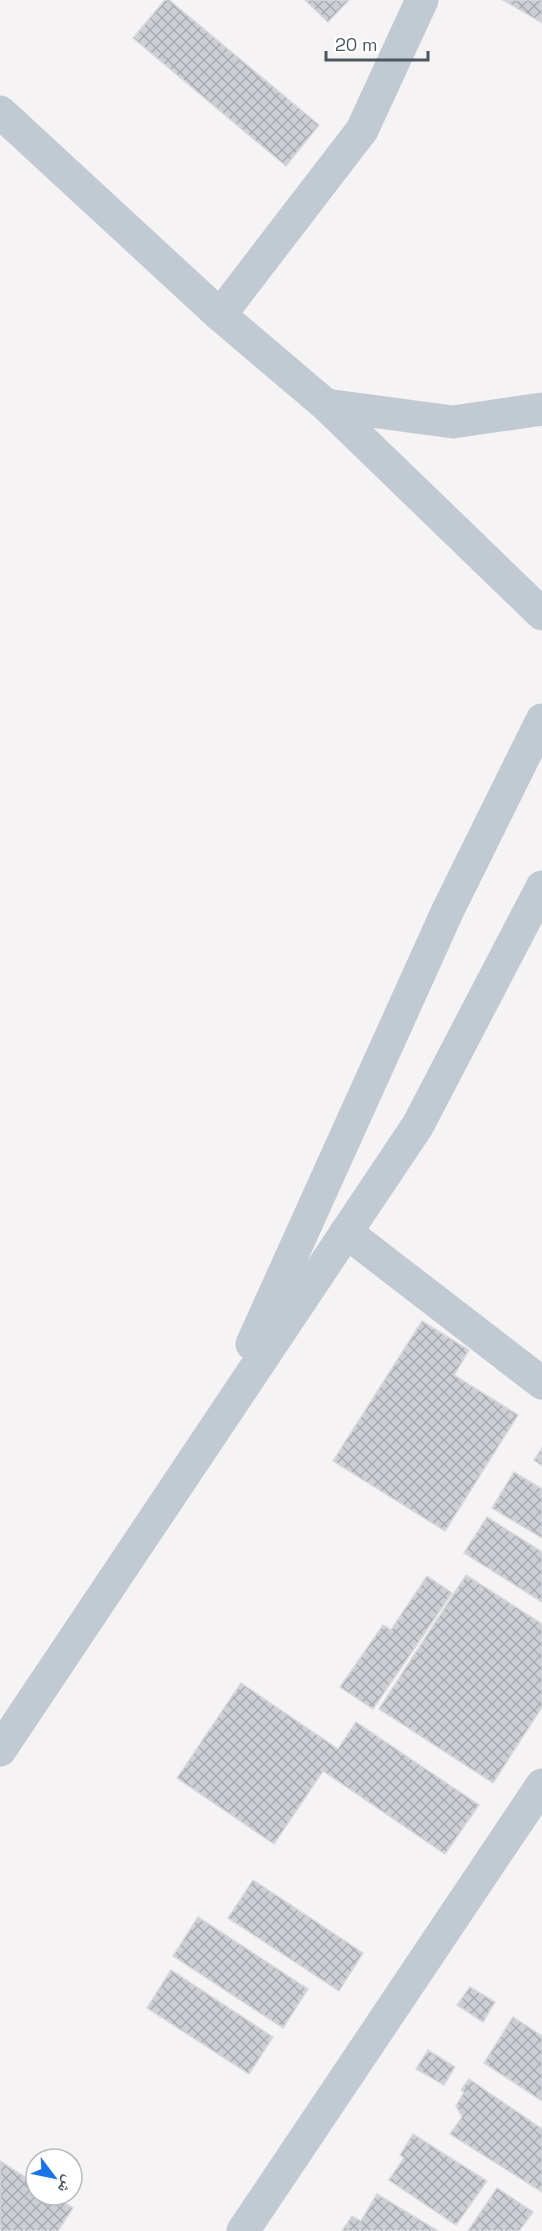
<svg xmlns="http://www.w3.org/2000/svg" width="542" height="2231" font-family="'Space Grotesk','Noto Naskh Arabic',sans-serif">
<defs>
<pattern id="building-cross-hatch" width="8" height="8" patternUnits="userSpaceOnUse" patternTransform="scale(1.5)"><rect width="8" height="8" fill="#cdcfd5"/><path d="M0 0l8 8M0 8l8-8" fill="none" stroke="#a8abb0"/></pattern>
</defs>
<rect width="100%" height="100%" fill="#f5f3f3"/>
<!-- building -->
<g fill="url(#building-cross-hatch)" stroke="#d7d9de" stroke-width="1.5">
<polygon points="165,0 169,0 319,125 286,166 133,38"/>
<polygon points="305,0 349,0 328,22"/>
<polygon points="503,0 542,0 542,23"/>
<polygon points="422,1321 469,1350 454,1375 518,1415 445,1531 333,1461"/>
<polygon points="542,1448 542,1466 534,1460"/>
<polygon points="514,1472 542,1489 542,1538 492,1508"/>
<polygon points="487,1517 542,1552 542,1602 464,1553"/>
<polygon points="466,1575 542,1624 542,1707 493,1783 379,1709"/>
<polygon points="427,1576 452,1593 373,1709 340,1687 383,1625 391,1630"/>
<polygon points="241,1683 338,1749 356,1722 479,1805 445,1854 323,1771 274,1844 177,1778"/>
<polygon points="253,1880 363,1953 339,1991 228,1918"/>
<polygon points="198,1917 308,1989 283,2028 173,1956"/>
<polygon points="171,1970 273,2037 249,2074 147,2008"/>
<polygon points="470,1987 495,2002 483,2022 457,2005"/>
<polygon points="513,2017 542,2036 542,2101 484,2063"/>
<polygon points="428,2050 455,2067 444,2085 416,2069"/>
<polygon points="469,2079 542,2129 542,2192 450,2134 462,2117 456,2106 464,2092 461,2090"/>
<polygon points="413,2134 487,2181 456,2225 389,2180 404,2158 400,2155"/>
<polygon points="0,2161 36,2184 36,2195 53,2195 73,2208 58,2231 0,2231"/>
<polygon points="497,2188 533,2212 519,2231 468,2231"/>
<polygon points="377,2194 438,2231 342,2231 352,2216 361,2221"/>
</g>
<g fill="none" stroke-linecap="round" stroke-linejoin="round">
<!-- minor -->
<g stroke="#c1cad2" stroke-width="33">
<polyline points="0,112 220,315 326,405 542,614"/>
<polyline points="220,315 362,130 422,0"/>
<polyline points="326,405 453,422 542,409"/>
<polyline points="346,1232 542,1383"/>
<polyline points="252,1344 448,910 542,720"/>
<polyline points="0,1750 418,1125 542,887"/>
<polyline points="243,2231 542,1785"/>
</g>
</g>
<!-- north arrow -->
<g transform="translate(54 2177) rotate(122)"><circle r="28" fill="#ffffff" stroke="#b7bbc0" stroke-width="1.5"/>
<path d="M0-4.5L10 22L0 15L-10 22Z" fill="#1a73e8"/>
<text y="-9" font-size="16" font-weight="bold" text-anchor="middle" fill="#4a5661">ش</text>
</g>
<!-- scale -->
<path d="M326 51v9h102v-9" fill="none" stroke="#4a5661" stroke-width="3"/>
<text x="335" y="51" font-size="18" fill="#4a5661" stroke="#ffffff" stroke-width="4.5" paint-order="stroke">20 m</text>
</svg>
